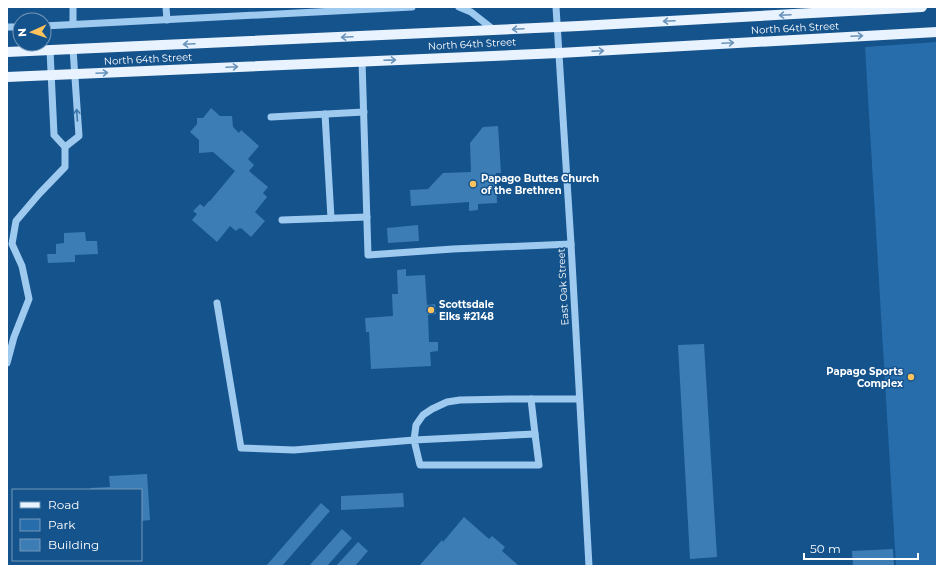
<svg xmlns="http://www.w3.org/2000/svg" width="944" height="573" font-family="Montserrat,sans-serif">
<rect width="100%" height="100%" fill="#15538c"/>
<!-- green -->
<polygon fill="#276dab" points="937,42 937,566 896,566 865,47"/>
<!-- building -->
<g fill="#3d7db5">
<polygon points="211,108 220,116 232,116 233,127 239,133 241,130 259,146 248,159 254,165 249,171 268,187 263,193 267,197 255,212 265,221 251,237 241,228 240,229 239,228 236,231 230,226 217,242 192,220 197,214 193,211 200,204 204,207 209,201 210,201 235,171 213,152 199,153 199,140 190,132 197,124 197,118 203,118"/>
<polygon points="498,126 501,173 496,173 497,203 478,204 478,210 469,211 469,202 411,206 410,190 428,189 443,173 471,172 470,143 483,127"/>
<polygon points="418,225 419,241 388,243 387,228"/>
<polygon points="85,232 86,241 97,241 98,254 75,255 75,262 48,263 47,254 56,254 56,244 64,243 64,233"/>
<polygon points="406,269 406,276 425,275 427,305 435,304 436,314 428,315 429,342 438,342 438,351 430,352 431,366 371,369 369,332 366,332 365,318 393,316 392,294 398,294 397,270"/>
<polygon points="704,344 717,557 690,559 678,345"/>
<polygon points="147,474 150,520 141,521 141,490 91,490 90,488 110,487 109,476"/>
<polygon points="403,493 404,507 341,510 341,496"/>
<polygon points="321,503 330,511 282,566 266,566"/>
<polygon points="464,517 489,539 492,536 505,547 502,551 519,566 419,566 442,540 443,542"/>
<polygon points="342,529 352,538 327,566 309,566"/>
<polygon points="358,542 368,551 355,566 336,566"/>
<polygon points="893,549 894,566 853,566 852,551"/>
</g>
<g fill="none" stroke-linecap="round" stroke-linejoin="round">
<!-- minor -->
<g stroke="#9fcaf0" stroke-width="7">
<polyline points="73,7 73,24"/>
<polyline points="166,7 167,20"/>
<polyline points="459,7 471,12 494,30"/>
<polyline points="556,7 571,244 589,566"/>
<polyline points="44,26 412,7"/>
<polyline points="7,27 20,27"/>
<polyline points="362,61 368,255 453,249 571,244"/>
<polyline points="325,114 331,218"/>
<polyline points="271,117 364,112"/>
<polyline points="65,147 79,136 73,49"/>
<polyline points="282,220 367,217"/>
<polyline points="217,303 241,448 294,450 414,440 416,425 423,415 432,409 447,402 460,400 514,399 579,399"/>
<polyline points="7,363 14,337 29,299 22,266 12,244 16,221 39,194 65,167 65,147 54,135 50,50"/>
<polyline points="531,399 535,434"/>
<polygon points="535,434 539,465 420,465 414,440"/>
</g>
<!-- major -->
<g stroke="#e8f3ff" stroke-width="10">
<polyline points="7,52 579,26 922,7"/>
<polyline points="7,77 559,53 937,32"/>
</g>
</g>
<!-- one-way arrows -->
<defs><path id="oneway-shaft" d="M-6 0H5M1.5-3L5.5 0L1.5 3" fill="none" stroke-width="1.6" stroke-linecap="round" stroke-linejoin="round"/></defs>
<g stroke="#6993ba">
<use href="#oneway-shaft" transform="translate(785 15) rotate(177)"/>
<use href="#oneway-shaft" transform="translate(669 21) rotate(177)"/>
<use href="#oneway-shaft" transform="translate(518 29) rotate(177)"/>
<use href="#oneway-shaft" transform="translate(857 36) rotate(-3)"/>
<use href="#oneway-shaft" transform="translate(347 37) rotate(177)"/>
<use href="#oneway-shaft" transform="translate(728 43) rotate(-3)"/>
<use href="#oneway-shaft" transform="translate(189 44) rotate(177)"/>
<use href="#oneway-shaft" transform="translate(598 51) rotate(-3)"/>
<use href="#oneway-shaft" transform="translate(390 60) rotate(-2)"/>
<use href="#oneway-shaft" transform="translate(232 67) rotate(-3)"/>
<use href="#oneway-shaft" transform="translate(102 73) rotate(-3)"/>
</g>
<use stroke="#3e77aa" href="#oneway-shaft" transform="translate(77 115) rotate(-94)"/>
<!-- markers -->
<g fill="#ffc35e" stroke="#15538c" stroke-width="1.5">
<circle cx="473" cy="184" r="4"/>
<circle cx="431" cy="310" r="4"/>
<circle cx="911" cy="377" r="4"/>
</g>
<g text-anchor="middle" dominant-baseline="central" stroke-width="3" stroke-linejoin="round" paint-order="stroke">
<!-- street labels -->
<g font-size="10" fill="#fff" stroke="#15538c">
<text transform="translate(795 28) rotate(-3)">North 64th Street</text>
<text transform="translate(472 44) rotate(-3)">North 64th Street</text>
<text transform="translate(148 59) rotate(-3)">North 64th Street</text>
<text transform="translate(563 287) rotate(-93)">East Oak Street</text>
</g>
<!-- poi labels -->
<g font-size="10" font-weight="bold" fill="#fff" stroke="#15538c" text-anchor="start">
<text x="481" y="178">Papago Buttes Church<tspan x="481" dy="12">of the Brethren</tspan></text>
<text x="439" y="304">Scottsdale<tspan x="439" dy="12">Elks #2148</tspan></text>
<text x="903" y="371" text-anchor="end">Papago Sports<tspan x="903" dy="12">Complex</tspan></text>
</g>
</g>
<!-- border -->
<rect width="944" height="573" fill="none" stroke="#ffffff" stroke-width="16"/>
<!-- legend -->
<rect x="12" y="489" width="130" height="72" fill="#15538c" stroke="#7398ba"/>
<rect x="20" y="502" width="20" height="6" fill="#e8f3ff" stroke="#7398ba"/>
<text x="48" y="509" font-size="12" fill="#ffffff">Road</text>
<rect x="20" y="519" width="20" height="12" fill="#276dab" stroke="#7398ba"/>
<text x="48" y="529" font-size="12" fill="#ffffff">Park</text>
<rect x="20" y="539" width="20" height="12" fill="#3d7db5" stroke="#7398ba"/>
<text x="48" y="549" font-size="12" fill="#ffffff">Building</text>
<!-- north arrow -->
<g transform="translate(32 32) rotate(267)"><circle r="19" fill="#15538c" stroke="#7398ba"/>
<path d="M0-3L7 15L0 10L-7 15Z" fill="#ffc35e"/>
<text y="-6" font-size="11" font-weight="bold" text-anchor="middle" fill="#ffffff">N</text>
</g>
<!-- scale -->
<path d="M804 553v6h114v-6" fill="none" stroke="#ffffff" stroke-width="2"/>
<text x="810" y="553" font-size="12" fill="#ffffff" stroke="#15538c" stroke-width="3" paint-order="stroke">50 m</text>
</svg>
